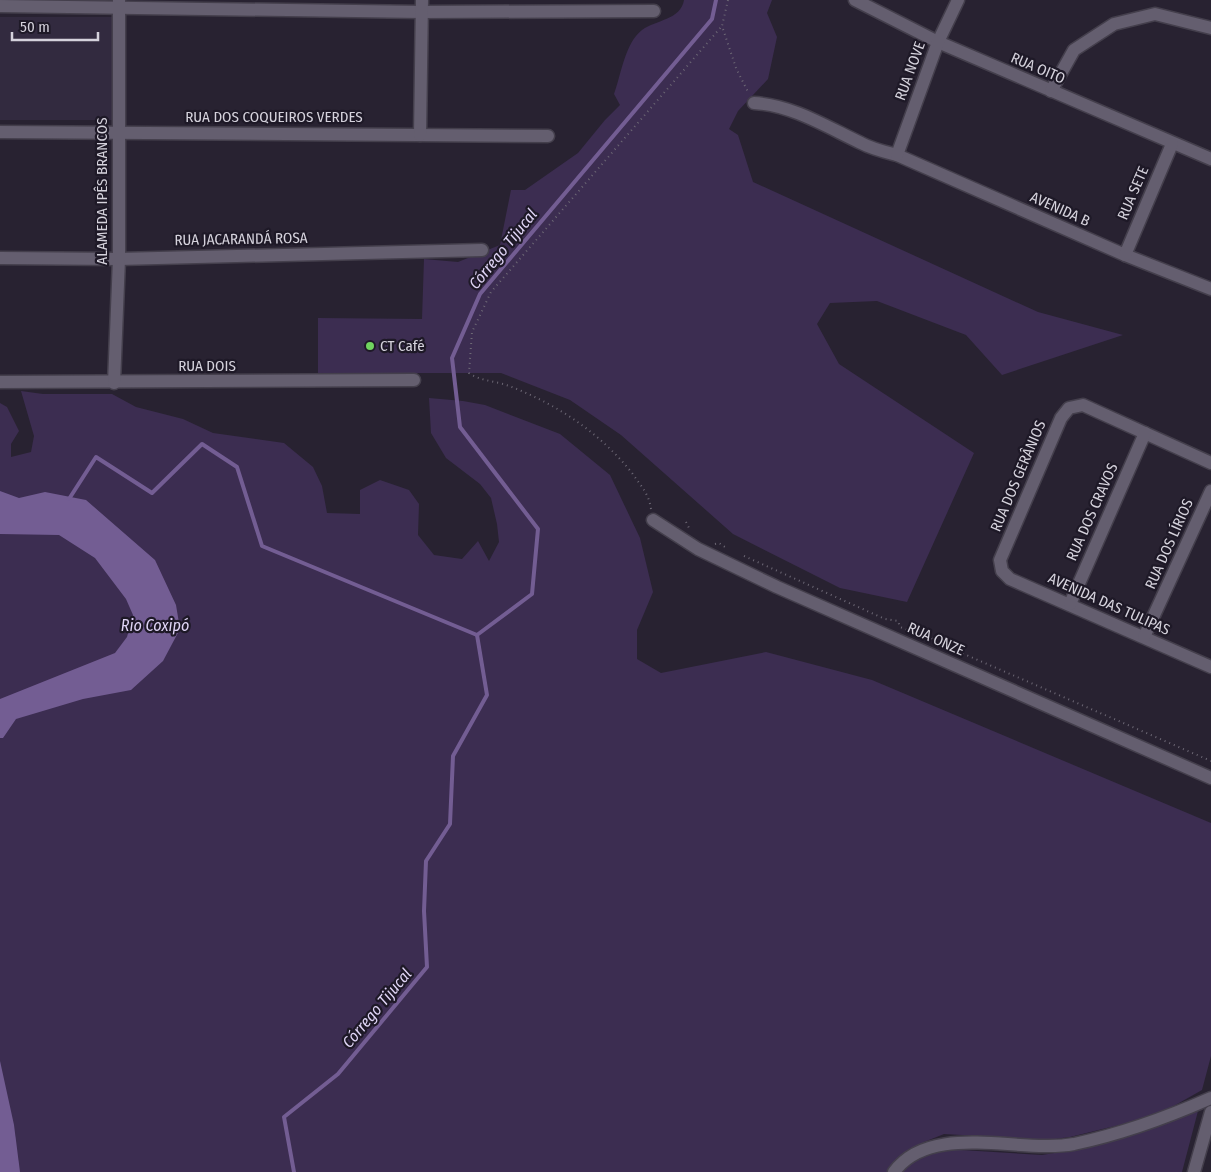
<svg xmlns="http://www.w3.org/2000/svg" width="1211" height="1172" font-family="'Fira Sans Condensed',sans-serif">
<rect width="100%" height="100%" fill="#282231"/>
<!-- built -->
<polygon fill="#322a3f" points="0,17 112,17 113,120 0,120"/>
<!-- green -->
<g fill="#3c2d51">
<path d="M684,0H772L767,13L777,37L768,79L738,111L729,129L738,135L753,182L1038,312L1123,335L1002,375L966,335L877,301L830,303L817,324L839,364L974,453L907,602L840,588L733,534L621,435L570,400L501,373H318V318L422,319L424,259L458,262L500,245L511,190H525L578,153L605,120L620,105L614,94C621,75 625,43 642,30C655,20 681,20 684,0Z"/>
<polygon points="21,391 43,394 112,394 136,407 183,419 213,433 284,443 313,467 322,486 327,513 360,514 360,490 380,480 409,490 419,504 418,535 434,555 462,559 478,541 489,561 499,542 497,524 491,498 480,484 446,458 431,433 429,398 463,401 485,405 560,434 610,475 640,538 653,592 637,630 637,659 661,673 766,652 872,680 1211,823 1211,1056 1202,1090 1156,1116 1070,1137 1048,1140 944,1134 924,1142 900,1160 889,1172 0,1172 0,403 7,407 19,431 11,444 11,457 31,452 34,436"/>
<polygon points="1198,1111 1182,1172 899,1172 915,1160 945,1149 1042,1155 1073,1150"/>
</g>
<!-- water -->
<g fill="#735d93">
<polygon points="0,491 19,498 45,492 86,500 155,560 176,605 180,629 163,661 131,690 83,699 16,719 3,738 0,738 0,699 115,653 127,637 133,615 126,599 95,558 59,535 0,534"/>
<polygon points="0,1061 14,1125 20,1172 0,1172"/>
</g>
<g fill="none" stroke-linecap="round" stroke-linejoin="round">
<!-- stream -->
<g stroke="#735d93" stroke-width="4">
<polyline points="69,499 96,457 152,493 202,444 237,467 262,546 477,635"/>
<polyline points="294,1172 284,1117 338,1074 427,967 424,911 426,861 450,824 453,756 487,695 477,635 532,594 538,529 460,427 452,358 480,294 712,19 716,0"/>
</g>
<!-- minor casing -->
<g stroke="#443f4c" stroke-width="15">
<g id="minor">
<polyline points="855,0 938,42 1211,159"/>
<polyline points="0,6 422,12 654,11"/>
<polyline points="1051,91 1074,50 1114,24 1155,14 1211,28"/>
<path d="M754,103C792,105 827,127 861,143C872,149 885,152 897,155L1125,255L1211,289"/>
<polyline points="0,132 548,136"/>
<polyline points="420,135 422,0"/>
<polyline points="897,155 938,42 958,0"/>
<polyline points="1125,255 1172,144"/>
<polyline points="0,258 119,259 482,250"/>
<polyline points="0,382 414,380"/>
<polyline points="114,383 119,259 119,0"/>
<polyline points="1211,463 1083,405 1069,408 1061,418 1000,560 1002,571 1010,579 1211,667"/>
<polyline points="653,520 698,549 777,587 1211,778"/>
<polyline points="1070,604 1145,433"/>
<polyline points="1144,637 1211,491"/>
<path d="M894,1172C931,1121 1020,1154 1074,1144C1121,1134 1168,1117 1211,1098"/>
<polyline points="1194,1172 1211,1112"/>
</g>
</g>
<!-- path -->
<g stroke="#6d6875" stroke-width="2" stroke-dasharray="1 4" stroke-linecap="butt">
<polyline points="728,0 722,26 736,68 748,92"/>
<path d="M651,509C649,494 641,486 632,473C600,433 557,404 509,386C496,381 480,381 469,373L472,332L491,292L722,26"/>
<polyline points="686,522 689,528"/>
<polyline points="715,544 719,543 728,549"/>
<polyline points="744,556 885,619 898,621 900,627 920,635 928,633 934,641 1211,761"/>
</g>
<!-- minor -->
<use href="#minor" stroke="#645e6f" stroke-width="12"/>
</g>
<!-- markers -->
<circle fill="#70d35f" stroke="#1e1927" stroke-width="2" cx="370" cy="346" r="5"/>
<g text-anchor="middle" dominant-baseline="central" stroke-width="4.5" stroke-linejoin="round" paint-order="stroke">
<!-- street labels -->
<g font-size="15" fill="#d5d2dc" stroke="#1e1927">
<text transform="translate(1038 68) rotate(23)">RUA OITO</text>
<text transform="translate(910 71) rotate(-70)">RUA NOVE</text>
<text x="274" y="117">RUA DOS COQUEIROS VERDES</text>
<text transform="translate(102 191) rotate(-90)">ALAMEDA IPÊS BRANCOS</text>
<text transform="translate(1133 193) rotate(-67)">RUA SETE</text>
<text transform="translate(1060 209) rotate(24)">AVENIDA B</text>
<text transform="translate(241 239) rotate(-1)">RUA JACARANDÁ ROSA</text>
<text x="207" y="366">RUA DOIS</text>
<text transform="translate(1018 476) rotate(-67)">RUA DOS GERÂNIOS</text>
<text transform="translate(1092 512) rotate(-66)">RUA DOS CRAVOS</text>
<text transform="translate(1169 544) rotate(-66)">RUA DOS LÍRIOS</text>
<text transform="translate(1109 604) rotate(24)">AVENIDA DAS TULIPAS</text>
<text transform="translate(936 639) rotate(24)">RUA ONZE</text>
</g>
<!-- poi labels -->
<g font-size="15" fill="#d5d2dc" stroke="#1e1927" text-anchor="start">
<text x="380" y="346">CT Café</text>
</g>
<!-- water labels -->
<g font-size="16" font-style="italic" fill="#dfd4f5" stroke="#1e1927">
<text transform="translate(503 249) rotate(-51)">Córrego Tijucal</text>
<text x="155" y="625">Rio Coxipó</text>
<text transform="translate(377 1008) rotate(-50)">Córrego Tijucal</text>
</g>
</g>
<!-- scale -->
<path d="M12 32v8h86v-8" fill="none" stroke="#d5d2dc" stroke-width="2.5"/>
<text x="20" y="32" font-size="15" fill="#d5d2dc" stroke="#1e1927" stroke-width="4" paint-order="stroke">50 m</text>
</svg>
